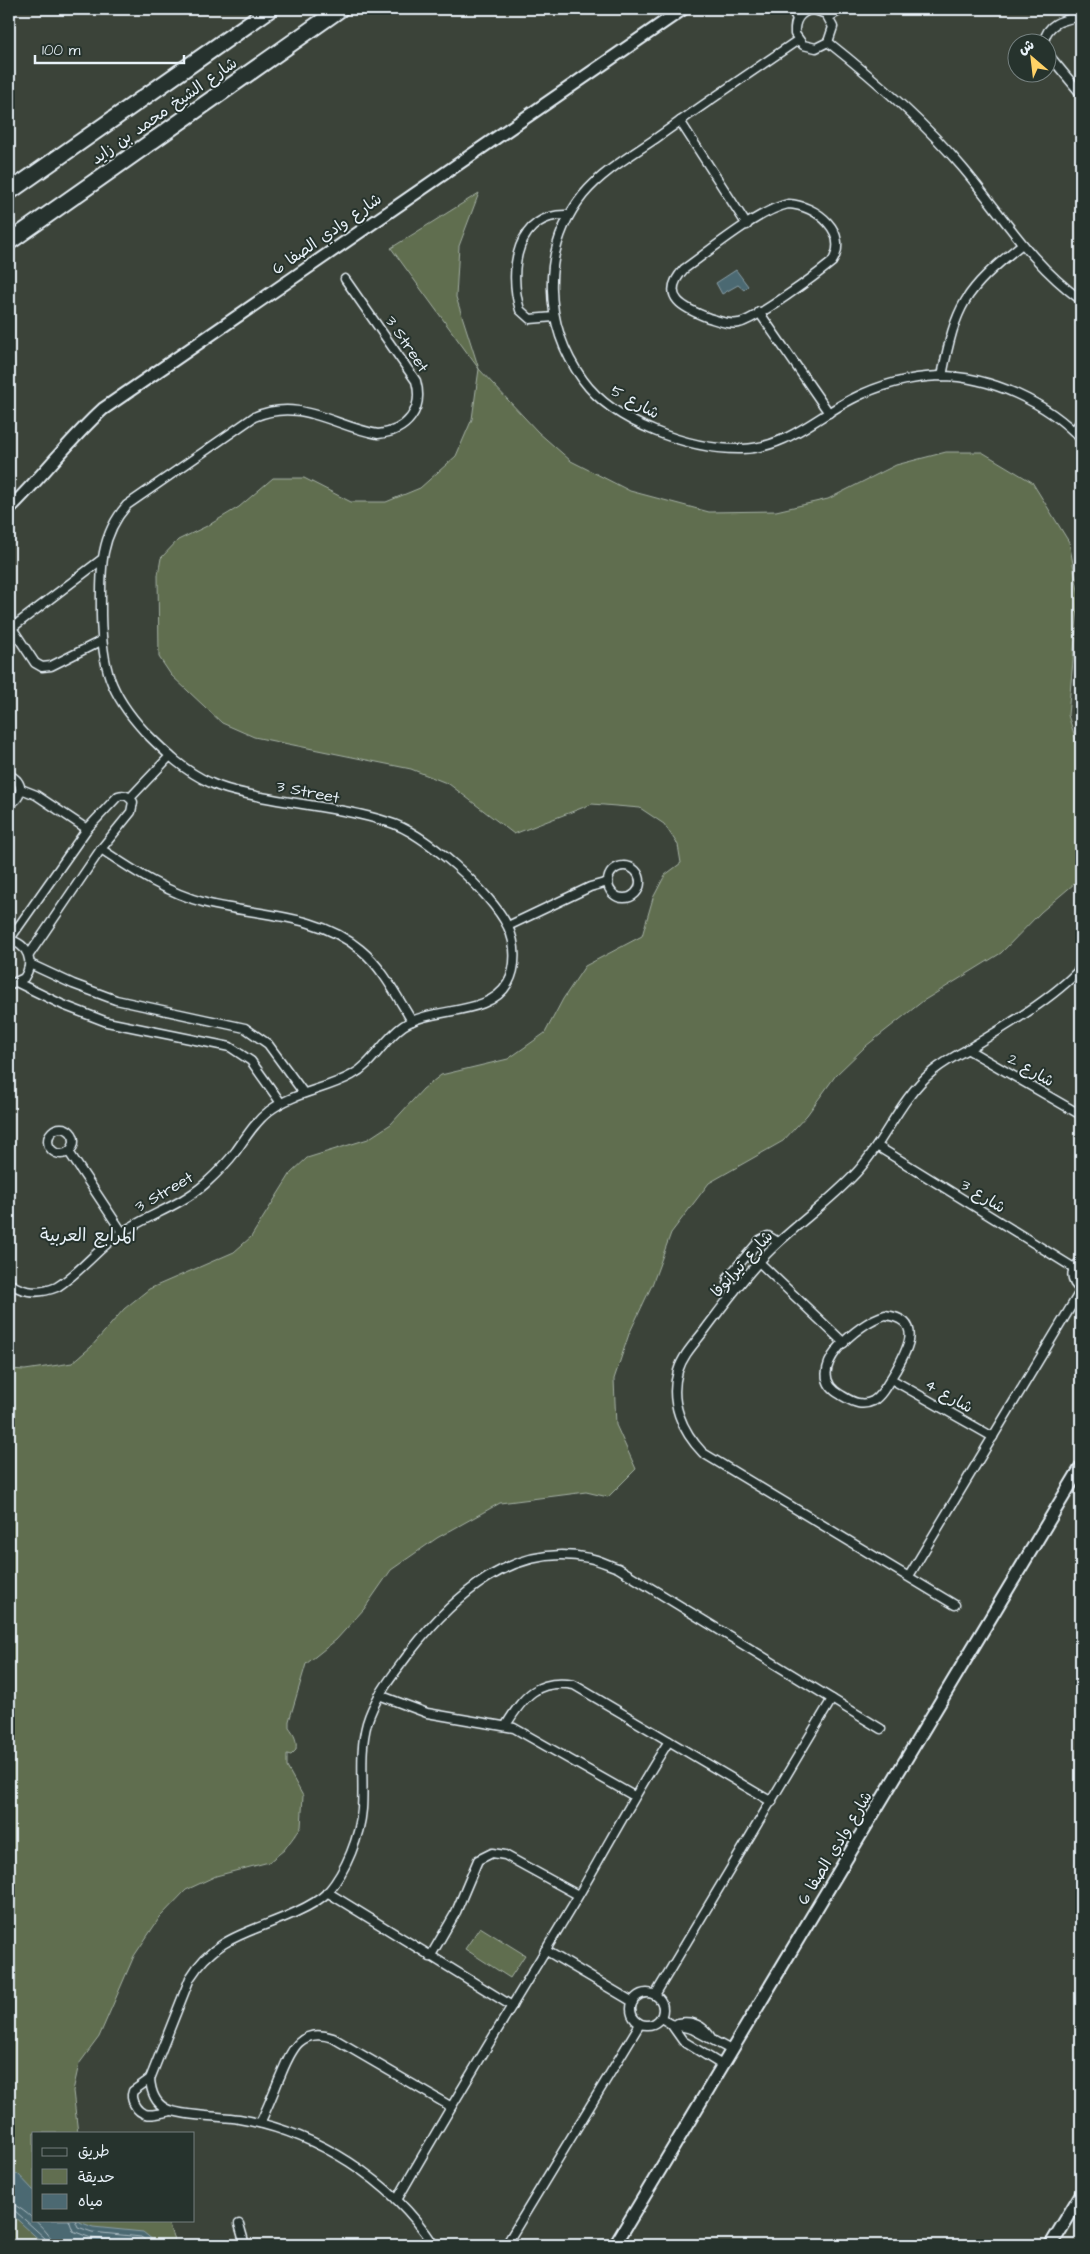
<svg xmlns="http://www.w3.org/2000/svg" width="1090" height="2254" font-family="'Architects Daughter','Playpen Sans Arabic',sans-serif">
<rect width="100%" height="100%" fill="#3b4339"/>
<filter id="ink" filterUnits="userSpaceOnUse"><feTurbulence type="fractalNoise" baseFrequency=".02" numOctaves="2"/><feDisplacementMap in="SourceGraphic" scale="10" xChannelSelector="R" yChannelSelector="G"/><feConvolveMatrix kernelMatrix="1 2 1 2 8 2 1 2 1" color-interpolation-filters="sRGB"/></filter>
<g filter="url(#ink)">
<!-- green -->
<g fill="#616e50" stroke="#a4b0a4">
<path d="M479,193L459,246L456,297L479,369L538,432L571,461L630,491L709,512L776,511L828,499L896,465L946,452H982L1032,482L1069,542L1079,596L1068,715L1081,756V878L1041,912L1001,953L923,1001L866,1046L836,1075L807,1115L783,1141L709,1183L671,1233L652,1285L629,1334L614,1379L616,1425L636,1469L608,1497L586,1492L500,1503L437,1538L391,1570L364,1609L336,1640L306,1664L289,1721V1728C295,1736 297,1740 296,1750L291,1755L287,1754V1767L303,1796L301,1827L284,1850L269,1862L216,1876L186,1890L160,1917L134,1956L99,2037L79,2064L73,2091L78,2133H34V2220H167L176,2245H9V1369L25,1370L72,1363L91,1347L124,1309L149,1289L234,1252L251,1237L291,1173L307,1158L368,1139L391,1124L423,1089L441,1075L508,1059L545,1033L563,999L585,966L642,936L653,898L665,875L681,863L678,845L664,824L640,808L592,804L514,834L449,784L411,769L254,737L222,723L171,675L159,657L158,575L161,558L178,540L209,525L239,507L273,478H304L351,502H386L420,488L456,456L472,419L479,369L391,248Z"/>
<polygon points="480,1927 525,1955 510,1978 465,1949"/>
</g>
<!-- water -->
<g fill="#4c6972" stroke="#8a9fa8">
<polygon points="736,270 748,286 744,290 738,285 722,294 716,283"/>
<polygon points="18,2174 34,2191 34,2220 74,2220 93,2227 143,2232 159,2245 45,2245 9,2212 9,2176"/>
</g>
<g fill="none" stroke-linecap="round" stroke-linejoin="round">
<!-- shore -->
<g stroke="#aabbc2" stroke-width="1">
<path d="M9,2203C18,2203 54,2235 54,2245"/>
<polyline points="9,2209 14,2210 46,2239 48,2245"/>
<polyline points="69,2220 73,2231 91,2238 138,2243 142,2245"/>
<polyline points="75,2220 78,2227 92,2232 141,2237 151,2245"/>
</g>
<!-- minor casing -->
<g stroke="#e8f1f8" stroke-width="11">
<g id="minor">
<polyline points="792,9 797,19"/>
<path d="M812,9L826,14L833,27L828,42L816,48L803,45L795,34C794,21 799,12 813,9"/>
<polyline points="829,17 842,9"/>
<path d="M798,40C750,73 702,105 655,139C630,156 602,172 583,195C540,249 543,325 583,380C614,423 690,450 742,449C786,448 815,418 852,399C879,385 910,377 940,376C990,376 1048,403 1081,439"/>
<path d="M828,42C876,80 922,120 962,167C1003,215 1028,261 1081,300"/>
<path d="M1044,42C1047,22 1064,20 1081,16"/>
<polyline points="1048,54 1081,94"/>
<polyline points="680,121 747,225"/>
<path d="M788,204C817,205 850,233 832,262C815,276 758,318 739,323C729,325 719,321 709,318C685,309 658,297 684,269C711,250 757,211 788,204Z"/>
<polyline points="759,312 829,413"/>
<path d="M554,317L530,319L520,310C508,270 516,212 569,215"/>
<path d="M942,376C956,304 964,291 1021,245"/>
<polyline points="1074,431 1081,421"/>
<polyline points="12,628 35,663 42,667 51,666 101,641"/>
<polyline points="9,630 101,560"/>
<path d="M9,775C24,781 24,798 9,804"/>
<polyline points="21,789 36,795 87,829"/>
<polyline points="130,798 170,756"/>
<path d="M101,849C134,871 167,893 206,903C257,916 318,913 361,950C383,968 397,997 412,1021"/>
<circle cx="624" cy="882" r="16"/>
<polyline points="508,926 590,887 608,882"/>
<path d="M9,940L87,829L118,796C125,794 129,796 133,802L131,812L101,849L29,955"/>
<path d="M9,940C28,944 35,962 24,978L9,985"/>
<polyline points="30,964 73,984 116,1000 245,1028 268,1044 303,1092"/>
<polyline points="18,983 63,1005 107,1022 230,1047 251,1061 281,1103"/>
<polyline points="967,1049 1081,1115"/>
<circle cx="61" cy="1141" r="13"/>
<polyline points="877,1146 1074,1268"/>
<polyline points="69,1152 122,1232"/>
<path d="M1081,1261C1069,1269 1070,1282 1081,1290"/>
<polyline points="760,1263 844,1343"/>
<path d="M9,1283C25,1294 40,1294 57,1287C81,1272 98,1248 121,1233C148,1215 180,1206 205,1184C216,1174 227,1163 236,1151C246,1137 255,1122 269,1111C294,1092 325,1090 352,1075C373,1064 383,1040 403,1026C432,1006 489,1017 508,983C517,967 516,943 508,927C492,893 424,832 388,822C347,809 303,805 261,797C244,793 227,791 211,783C185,772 165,752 145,732C109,693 102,666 101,615C101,574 98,538 127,505L254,417C300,397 333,426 378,434C407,431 424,410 416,381L345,279"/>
<polyline points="735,1290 728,1282 728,1277 760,1240 768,1236 778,1242"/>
<path d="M885,1315C924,1320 908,1348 896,1370C890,1379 883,1395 873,1401C869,1403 863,1404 858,1403C852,1402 846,1398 841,1395C799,1372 859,1322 885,1315Z"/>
<polyline points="891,1379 993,1437"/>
<polyline points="909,1576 1081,1290"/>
<path d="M955,1605L703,1453C682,1431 669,1402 678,1371C683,1354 697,1341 707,1327C729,1298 752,1266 780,1241C805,1218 833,1198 856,1173C885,1142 899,1099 933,1071C944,1062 955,1056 968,1049C1003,1028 1054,998 1081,968"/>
<polyline points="379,1695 427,1713 514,1728 634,1796"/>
<path d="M506,1725C524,1696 537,1679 574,1685L772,1802"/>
<polyline points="327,1892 512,2006"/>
<polyline points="545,1950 633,2002"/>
<polyline points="430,1957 456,1912 478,1860 492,1853 505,1855 578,1895"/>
<circle cx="647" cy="2009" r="16"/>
<polyline points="655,1995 832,1699"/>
<polyline points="661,2018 671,2024 692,2029 731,2050"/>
<path d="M678,2023C693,2020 704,2026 712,2039"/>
<polyline points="671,2024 683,2041 722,2065"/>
<path d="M150,2079L133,2091C131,2096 132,2099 134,2104C142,2120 156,2114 171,2111"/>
<path d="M260,2123C267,2109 273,2094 279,2079C290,2054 298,2026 333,2038L450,2106"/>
<path d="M397,2200C455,2098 517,1998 577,1898C608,1845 636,1792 669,1741"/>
<polyline points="239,2224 245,2245"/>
<path d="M434,2245C391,2179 316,2132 239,2119C222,2116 177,2116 165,2108C154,2102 151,2091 150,2079L190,1978C216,1935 254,1932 296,1912C307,1907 320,1900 328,1892C346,1871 360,1836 362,1809C364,1780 359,1752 367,1723C375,1696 394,1674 410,1652C453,1597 513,1541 589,1558C599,1560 609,1565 618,1568L881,1729"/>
<polyline points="506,2245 640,2024"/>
</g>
</g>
<!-- secondary casing -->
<g stroke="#e8f1f8" stroke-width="15">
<g id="secondary">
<path d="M9,509C42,477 69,440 103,409L683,9"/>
<polyline points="615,2245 1081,1467"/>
</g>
</g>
<!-- primary casing -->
<g stroke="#e8f1f8" stroke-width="16">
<polyline id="primary" points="1051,2245 1081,2195"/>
</g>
<!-- motorway casing -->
<g stroke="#e8f1f8" stroke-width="19">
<g id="motorway">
<polyline points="9,192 270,9"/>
<polyline points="9,242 340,9"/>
</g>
</g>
<!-- minor -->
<use href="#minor" stroke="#26332d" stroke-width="8"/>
<!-- secondary -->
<use href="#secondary" stroke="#26332d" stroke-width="11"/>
<!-- primary -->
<use href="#primary" stroke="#26332d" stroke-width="12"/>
<!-- motorway -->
<use href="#motorway" stroke="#26332d" stroke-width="15"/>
</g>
</g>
<g text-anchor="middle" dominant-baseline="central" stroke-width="4" stroke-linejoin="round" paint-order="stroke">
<!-- street labels -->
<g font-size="16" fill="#e8f1f8" stroke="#26332d">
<text transform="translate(164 111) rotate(-35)">شارع الشيخ محمد بن زايد</text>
<text transform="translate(327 234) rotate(-35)">شارع وادي الصفا 6</text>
<text transform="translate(407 344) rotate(56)">3 Street</text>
<text transform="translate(635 402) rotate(29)">شارع 5</text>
<text transform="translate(308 792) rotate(11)">3 Street</text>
<text transform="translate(1031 1070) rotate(30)">شارع 2</text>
<text transform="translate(164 1192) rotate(-30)">3 Street</text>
<text transform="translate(983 1196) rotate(32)">شارع 3</text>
<text transform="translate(742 1264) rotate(-48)">شارع تيرانوفا</text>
<text transform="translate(949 1396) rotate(30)">شارع 4</text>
<text transform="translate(835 1848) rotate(-59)">شارع وادي الصفا 6</text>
</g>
<!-- neighbourhood labels -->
<g font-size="18" fill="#e8f1f8" stroke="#26332d">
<text x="88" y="1235">المرابع العربية</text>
</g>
</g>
<!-- margin -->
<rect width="1090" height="2254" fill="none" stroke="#26332d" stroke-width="30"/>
<rect x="15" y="15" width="1060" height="2224" fill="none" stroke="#e8f1f8" stroke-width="2" filter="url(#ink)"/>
<!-- legend -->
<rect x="32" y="2132" width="162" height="90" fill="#26332d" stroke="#747f7e"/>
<rect x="42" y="2148" width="25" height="8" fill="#26332d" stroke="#747f7e"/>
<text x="78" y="2156" font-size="15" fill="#e8f1f8">طريق</text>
<rect x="42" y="2169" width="25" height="15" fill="#616e50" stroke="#747f7e"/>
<text x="78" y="2182" font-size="15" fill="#e8f1f8">حديقة</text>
<rect x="42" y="2194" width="25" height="15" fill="#4c6972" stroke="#747f7e"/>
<text x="78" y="2206" font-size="15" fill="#e8f1f8">مياه</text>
<!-- north arrow -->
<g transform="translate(1032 58) rotate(332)"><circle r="24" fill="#26332d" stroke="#747f7e"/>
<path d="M0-4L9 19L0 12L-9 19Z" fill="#ffd166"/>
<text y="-8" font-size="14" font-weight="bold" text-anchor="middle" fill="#e8f1f8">ش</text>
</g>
<!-- scale -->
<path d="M35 55v8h149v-8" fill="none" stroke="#e8f1f8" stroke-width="2.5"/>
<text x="42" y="55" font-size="15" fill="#e8f1f8" stroke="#26332d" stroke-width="4" paint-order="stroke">100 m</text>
</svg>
